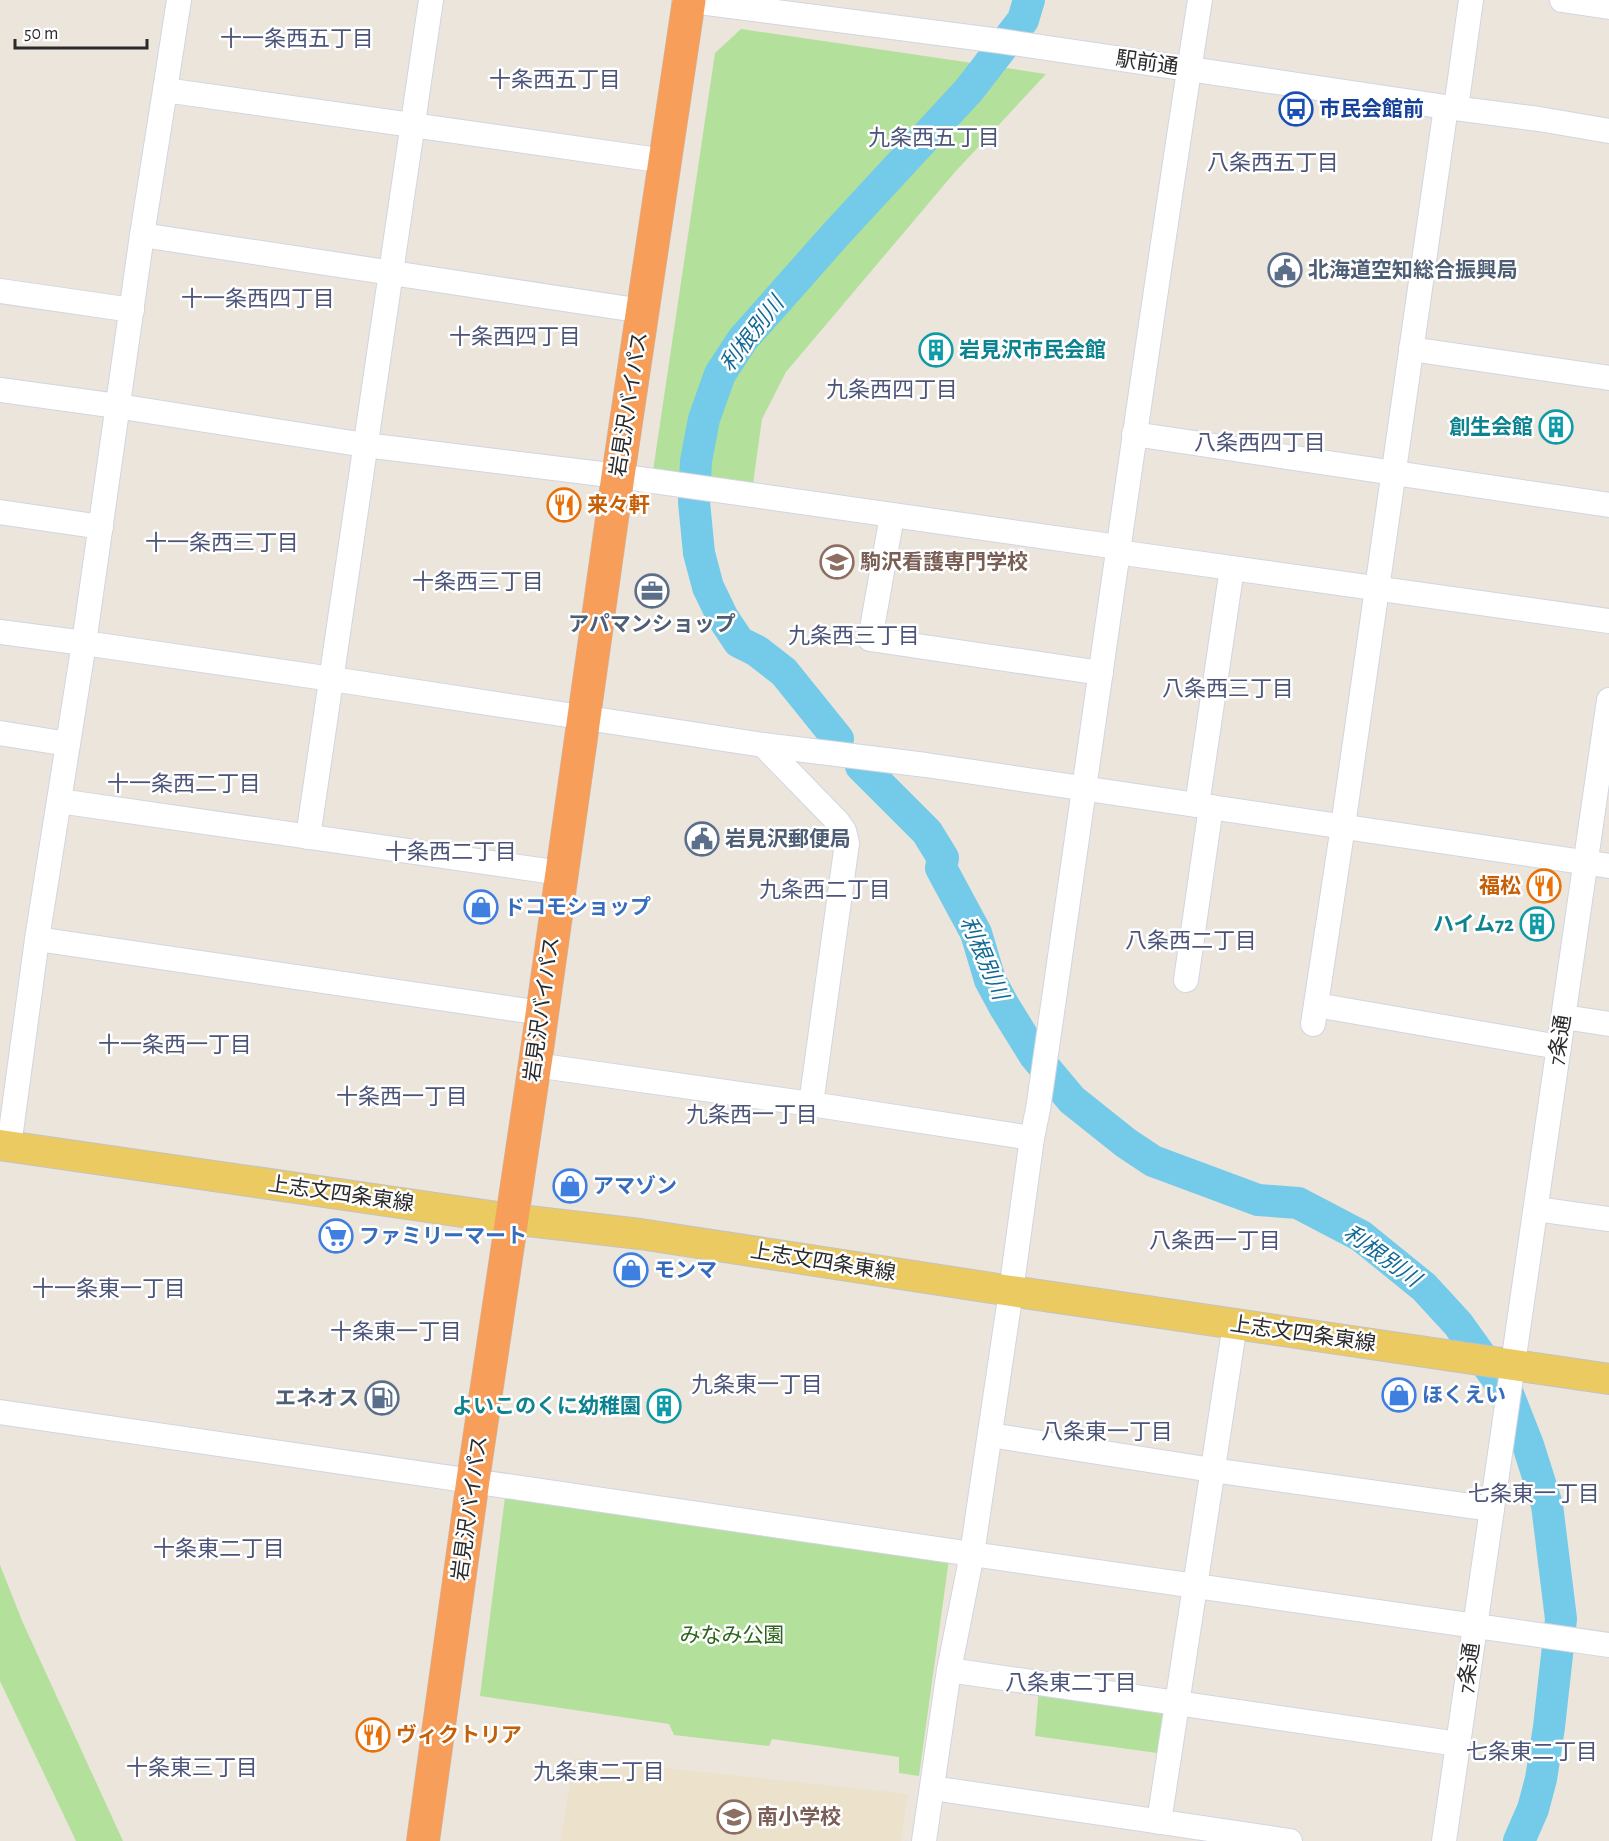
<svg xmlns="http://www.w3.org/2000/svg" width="1609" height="1841" font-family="'Alegreya Sans','Noto Sans JP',sans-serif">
<rect width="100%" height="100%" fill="#ebe5dc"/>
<!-- education -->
<polygon fill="#ece2cc" points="574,1758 908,1794 901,1841 560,1841"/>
<!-- green -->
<g fill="#b3e09b">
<polygon points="741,29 1046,74 955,172 786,372 762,419 753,484 653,471 715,53"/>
<polygon points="505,1497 949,1559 919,1776 899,1773 899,1757 772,1739 769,1746 674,1735 669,1724 480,1696"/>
<polygon points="0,1565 23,1623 123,1841 76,1841 0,1681"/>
<polygon points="1039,1688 1172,1706 1164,1754 1035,1736"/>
</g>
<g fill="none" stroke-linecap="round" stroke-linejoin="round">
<!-- river -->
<g stroke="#73cbe9" stroke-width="32">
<polyline points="838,739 784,672 757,651 739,642 723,618 708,587 699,553 694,502 696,461 704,419 720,374 743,339 836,234 969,90 1023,20 1029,0"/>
<polyline points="861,766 927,832 943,858 941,868 976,933 990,980 1004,1006 1035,1056 1072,1100 1126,1143 1153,1161 1258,1200 1298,1203 1361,1236 1424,1287 1458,1324 1508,1394 1528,1445 1547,1505 1561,1619 1549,1727 1541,1779 1533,1809 1519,1841"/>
</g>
<!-- minor casing -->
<g stroke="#d2d5e2" stroke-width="26">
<g id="minor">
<polyline points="179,0 165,90 665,161"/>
<polyline points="684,0 1000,41 1446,107 1539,119 1609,131"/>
<polyline points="1562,0 1609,7"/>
<polyline points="1456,108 1471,0"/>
<polyline points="142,235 643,311"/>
<polyline points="0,291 132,310"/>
<polyline points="1411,349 1609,378"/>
<polyline points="0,390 117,406 365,445 618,476 1118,547"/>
<polyline points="1134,434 1609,505"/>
<polyline points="0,512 101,527"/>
<polyline points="892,516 870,639 1101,673"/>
<polyline points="1117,552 1609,621"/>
<polyline points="0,632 84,643 142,235 165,90"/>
<polyline points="0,733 68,744"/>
<polyline points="763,745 837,821 844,831 847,843 811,1104"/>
<polyline points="59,801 561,873"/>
<polyline points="1197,805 1232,568"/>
<polyline points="308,837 431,0"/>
<polyline points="37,939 542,1013"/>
<polyline points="1186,980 1211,807"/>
<polyline points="1316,1005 1559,1047"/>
<polyline points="1564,1017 1609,1024"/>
<polyline points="1313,1024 1343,826 1446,107"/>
<polyline points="535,1065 811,1104 1032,1138"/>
<polyline points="9,1146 37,939 84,643 332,679 763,745 926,765 1609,866"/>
<polyline points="1536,1209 1609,1219"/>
<polyline points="0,1412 972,1554 1609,1645"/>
<polyline points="990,1435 1212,1470 1492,1509"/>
<polyline points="949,1670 1458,1744"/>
<polyline points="932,1788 1290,1841"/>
<polyline points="1159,1822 1235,1324"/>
<path d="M924,1841L949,1670L972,1554L1011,1291L1032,1138L1038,1109C1092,739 1142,369 1200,0"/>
<polyline points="1444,1841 1609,700"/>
</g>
</g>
<!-- major casing -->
<g stroke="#c3c3c3" stroke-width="32">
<polyline id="major" points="0,1145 511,1219 640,1234 1011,1291 1609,1379"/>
</g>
<!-- highway casing -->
<g stroke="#c3c3c3" stroke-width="34">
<polyline id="highway" points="423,1841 473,1480 538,1043 618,476 689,0"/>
</g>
<!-- minor -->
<use href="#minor" stroke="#fff" stroke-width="24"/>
<!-- major -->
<use href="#major" stroke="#ebca62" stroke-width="30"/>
<!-- highway -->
<use href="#highway" stroke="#f79e5b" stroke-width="33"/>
</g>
<!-- icons -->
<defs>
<g id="bus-ring" transform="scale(1.725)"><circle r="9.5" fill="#fff" stroke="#1a4fb4" stroke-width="1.5"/><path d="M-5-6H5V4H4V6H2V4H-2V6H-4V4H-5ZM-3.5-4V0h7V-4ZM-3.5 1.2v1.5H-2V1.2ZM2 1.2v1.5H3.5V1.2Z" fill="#1a4fb4"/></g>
<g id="civic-ring" transform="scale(1.725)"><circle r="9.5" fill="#fff" stroke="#5c6f8a" stroke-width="1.5"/><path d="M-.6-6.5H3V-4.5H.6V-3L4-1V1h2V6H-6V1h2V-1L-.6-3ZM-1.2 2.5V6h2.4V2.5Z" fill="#5c6f8a"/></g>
<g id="building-ring" transform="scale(1.725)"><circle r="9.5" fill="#fff" stroke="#0f9aa8" stroke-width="1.5"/><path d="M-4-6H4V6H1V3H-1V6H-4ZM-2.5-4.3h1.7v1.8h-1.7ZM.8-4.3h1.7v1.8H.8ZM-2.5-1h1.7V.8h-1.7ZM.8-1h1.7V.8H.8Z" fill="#0f9aa8"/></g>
<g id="restaurant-ring" transform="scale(1.725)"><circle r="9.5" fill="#fff" stroke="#e8710a" stroke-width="1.5"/><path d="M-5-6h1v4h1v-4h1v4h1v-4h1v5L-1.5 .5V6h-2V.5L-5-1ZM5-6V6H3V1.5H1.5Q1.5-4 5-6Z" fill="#e8710a"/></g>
<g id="university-ring" transform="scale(1.725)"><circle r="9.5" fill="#fff" stroke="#8d6e63" stroke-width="1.5"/><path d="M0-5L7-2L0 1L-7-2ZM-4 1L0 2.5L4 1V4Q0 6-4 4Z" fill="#8d6e63"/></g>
<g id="office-ring" transform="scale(1.725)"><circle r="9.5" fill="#fff" stroke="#5c6f8a" stroke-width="1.5"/><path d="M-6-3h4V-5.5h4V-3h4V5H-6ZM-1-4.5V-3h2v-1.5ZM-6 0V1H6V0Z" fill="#5c6f8a"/></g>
<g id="shop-ring" transform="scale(1.725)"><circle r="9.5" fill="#fff" stroke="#3f7fe0" stroke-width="1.5"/><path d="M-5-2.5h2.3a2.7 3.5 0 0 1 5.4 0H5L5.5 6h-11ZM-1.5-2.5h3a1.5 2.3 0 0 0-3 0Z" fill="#3f7fe0"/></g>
<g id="supermarket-ring" transform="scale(1.725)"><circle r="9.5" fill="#fff" stroke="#3f7fe0" stroke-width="1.5"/><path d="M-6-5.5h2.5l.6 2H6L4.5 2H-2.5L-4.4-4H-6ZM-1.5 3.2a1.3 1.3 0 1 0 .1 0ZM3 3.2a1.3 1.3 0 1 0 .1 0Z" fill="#3f7fe0"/></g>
<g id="fuel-ring" transform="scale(1.725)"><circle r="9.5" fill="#fff" stroke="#5c6f8a" stroke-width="1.5"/><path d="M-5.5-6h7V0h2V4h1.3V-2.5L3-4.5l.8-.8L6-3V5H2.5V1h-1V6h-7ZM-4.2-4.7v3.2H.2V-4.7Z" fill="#5c6f8a"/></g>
<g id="school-ring" transform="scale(1.725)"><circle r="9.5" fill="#fff" stroke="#8d6e63" stroke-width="1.5"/><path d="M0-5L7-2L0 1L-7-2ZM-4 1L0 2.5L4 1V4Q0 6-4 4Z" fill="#8d6e63"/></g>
</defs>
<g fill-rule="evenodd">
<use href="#bus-ring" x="1296" y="109"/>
<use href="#civic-ring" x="1285" y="270"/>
<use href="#building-ring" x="936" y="350"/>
<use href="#building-ring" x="1556" y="427"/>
<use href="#restaurant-ring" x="564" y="505"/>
<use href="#university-ring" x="837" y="562"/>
<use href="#office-ring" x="652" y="591"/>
<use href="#civic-ring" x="702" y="839"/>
<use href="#restaurant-ring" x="1544" y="886"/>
<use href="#shop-ring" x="481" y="907"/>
<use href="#building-ring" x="1537" y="924"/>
<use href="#shop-ring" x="570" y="1186"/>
<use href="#supermarket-ring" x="336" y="1236"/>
<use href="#shop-ring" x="631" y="1270"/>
<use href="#shop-ring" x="1399" y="1395"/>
<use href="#fuel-ring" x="382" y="1398"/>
<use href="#building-ring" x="664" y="1406"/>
<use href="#restaurant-ring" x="373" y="1735"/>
<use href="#school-ring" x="734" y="1817"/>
</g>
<g text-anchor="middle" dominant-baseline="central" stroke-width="5" stroke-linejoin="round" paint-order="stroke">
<!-- street labels -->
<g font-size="21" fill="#2a2a2a" stroke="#fff">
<text transform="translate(1147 63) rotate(8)">駅前通</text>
<text transform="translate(629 404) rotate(-81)">岩見沢バイパス</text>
<text transform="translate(542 1009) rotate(-82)">岩見沢バイパス</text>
<text transform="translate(1560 1040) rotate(-81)">7条通</text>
<text transform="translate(341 1194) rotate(8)">上志文四条東線</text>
<text transform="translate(823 1262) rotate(9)">上志文四条東線</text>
<text transform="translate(1303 1334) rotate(8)">上志文四条東線</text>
<text transform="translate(470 1508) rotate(-82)">岩見沢バイパス</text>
<text transform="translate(1469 1668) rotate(-82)">7条通</text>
</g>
<!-- transit labels -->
<g font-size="21" font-weight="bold" fill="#164399" stroke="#fff" text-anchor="start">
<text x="1319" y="109">市民会館前</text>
</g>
<!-- service labels -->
<g font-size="21" font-weight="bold" fill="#4e5e75" stroke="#fff" text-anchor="start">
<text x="1308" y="270">北海道空知総合振興局</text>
<text x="652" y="624" text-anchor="middle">アパマンショップ</text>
<text x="725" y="839">岩見沢郵便局</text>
<text x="359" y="1398" text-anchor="end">エネオス</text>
</g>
<!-- culture labels -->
<g font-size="21" font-weight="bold" fill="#0d838f" stroke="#fff" text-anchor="end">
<text x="959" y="350" text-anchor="start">岩見沢市民会館</text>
<text x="1533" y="427">創生会館</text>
<text x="1514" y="924">ハイム72</text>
<text x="641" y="1406">よいこのくに幼稚園</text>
</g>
<!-- food labels -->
<g font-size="21" font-weight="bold" fill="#c56008" stroke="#fff" text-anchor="start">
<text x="587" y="505">来々軒</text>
<text x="1521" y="886" text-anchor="end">福松</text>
<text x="396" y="1735">ヴィクトリア</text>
</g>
<!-- education labels -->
<g font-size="21" font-weight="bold" fill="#785e54" stroke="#fff" text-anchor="start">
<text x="860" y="562">駒沢看護専門学校</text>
<text x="757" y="1817">南小学校</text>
</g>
<!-- shop labels -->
<g font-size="21" font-weight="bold" fill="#366cbe" stroke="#fff" text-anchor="start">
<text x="504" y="907">ドコモショップ</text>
<text x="593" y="1186">アマゾン</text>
<text x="359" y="1236">ファミリーマート</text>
<text x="654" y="1270">モンマ</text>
<text x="1422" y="1395">ほくえい</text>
</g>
<!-- park labels -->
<g font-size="21" fill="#2c641d" stroke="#fff">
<text x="732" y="1635">みなみ公園</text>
</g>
<!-- neighbourhood labels -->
<g font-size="22" fill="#4c5479" stroke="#fff">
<text x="297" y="39">十一条西五丁目</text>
<text x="555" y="80">十条西五丁目</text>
<text x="934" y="138">九条西五丁目</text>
<text x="1273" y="163">八条西五丁目</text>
<text x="258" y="299">十一条西四丁目</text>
<text x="515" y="337">十条西四丁目</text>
<text x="892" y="390">九条西四丁目</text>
<text x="1260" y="443">八条西四丁目</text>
<text x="222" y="543">十一条西三丁目</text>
<text x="478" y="582">十条西三丁目</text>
<text x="854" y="636">九条西三丁目</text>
<text x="1228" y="689">八条西三丁目</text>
<text x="184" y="784">十一条西二丁目</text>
<text x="451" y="852">十条西二丁目</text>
<text x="825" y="890">九条西二丁目</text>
<text x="1191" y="941">八条西二丁目</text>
<text x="175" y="1045">十一条西一丁目</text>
<text x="402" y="1097">十条西一丁目</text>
<text x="752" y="1115">九条西一丁目</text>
<text x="1215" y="1241">八条西一丁目</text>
<text x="109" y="1289">十一条東一丁目</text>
<text x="396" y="1332">十条東一丁目</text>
<text x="757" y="1385">九条東一丁目</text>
<text x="1107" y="1432">八条東一丁目</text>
<text x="1534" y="1494">七条東一丁目</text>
<text x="219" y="1549">十条東二丁目</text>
<text x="1071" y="1683">八条東二丁目</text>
<text x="1532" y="1752">七条東二丁目</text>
<text x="192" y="1768">十条東三丁目</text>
<text x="599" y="1772">九条東二丁目</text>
</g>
<!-- water labels -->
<g font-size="22" font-style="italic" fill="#136995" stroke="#fff">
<text transform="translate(752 334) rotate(-52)">利根別川</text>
<text transform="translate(984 958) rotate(67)">利根別川</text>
<text transform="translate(1382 1256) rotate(36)">利根別川</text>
</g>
</g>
<!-- scale -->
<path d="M15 39v9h132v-9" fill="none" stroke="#2a2a2a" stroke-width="3"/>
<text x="24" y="39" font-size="18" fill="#2a2a2a" stroke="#ffffff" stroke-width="4.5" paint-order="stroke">50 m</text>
</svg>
